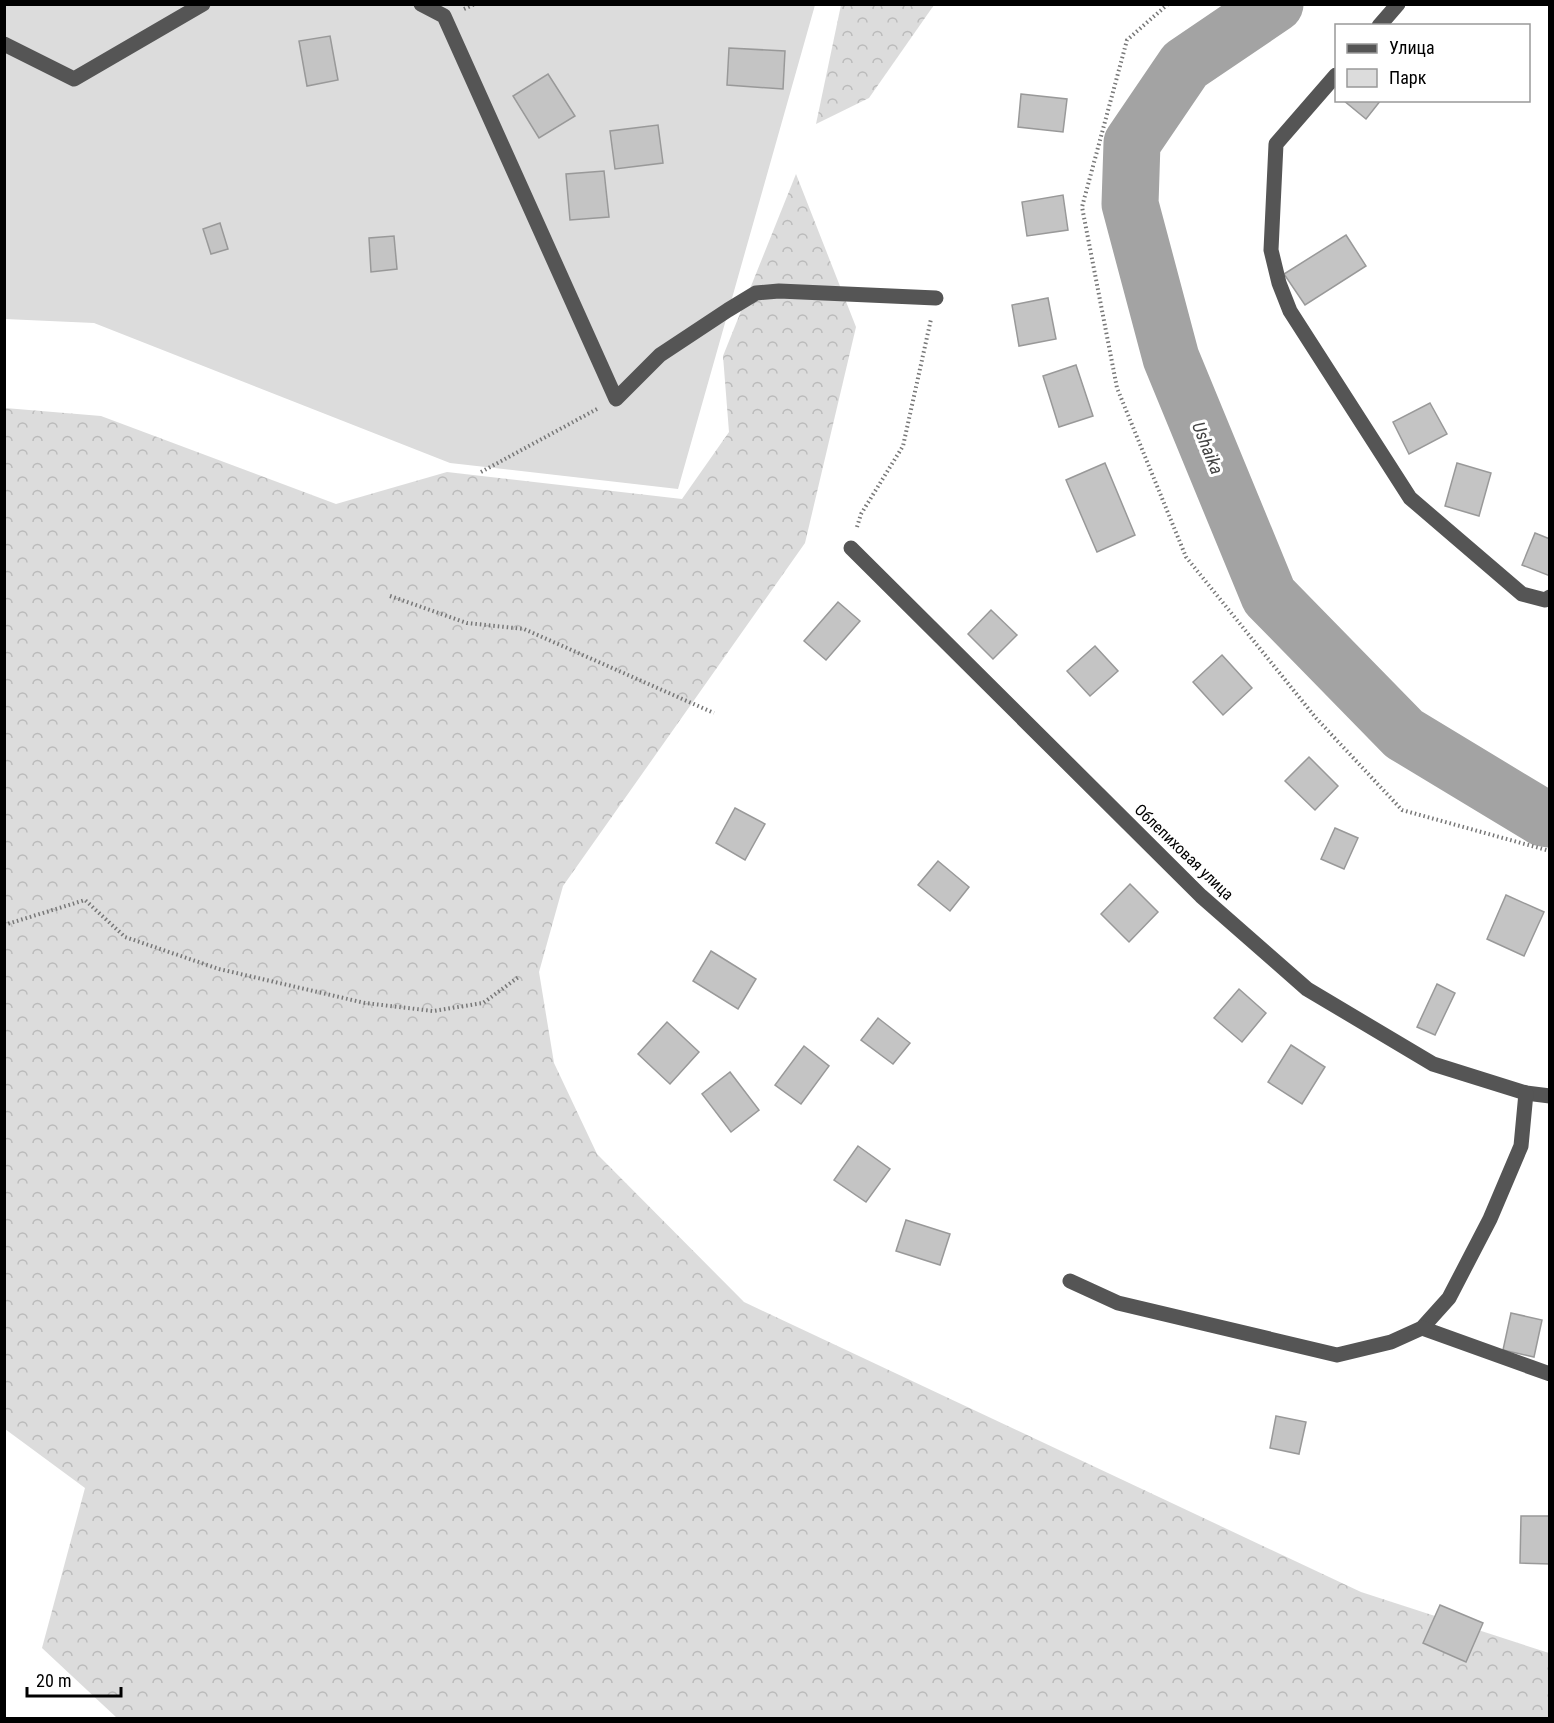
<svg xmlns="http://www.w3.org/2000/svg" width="1554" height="1723" font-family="'Roboto Condensed',sans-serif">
<defs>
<pattern id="forest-crowns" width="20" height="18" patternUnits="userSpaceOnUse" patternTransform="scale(1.5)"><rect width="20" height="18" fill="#dcdcdc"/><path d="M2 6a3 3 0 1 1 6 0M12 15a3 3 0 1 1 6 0" fill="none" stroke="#bbb"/></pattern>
</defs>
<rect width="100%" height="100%" fill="#fff"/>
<!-- green -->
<polygon fill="#dcdcdc" points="5,5 815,5 678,489 450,463 94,323 5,319"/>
<!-- forest -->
<g fill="url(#forest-crowns)">
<polygon points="841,5 934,5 869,98 816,124"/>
<polygon points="796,174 856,327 805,543 563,886 539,972 554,1063 597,1154 744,1302 1361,1592 1549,1653 1549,1718 117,1718 42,1648 85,1488 5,1429 5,408 101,416 336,504 447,472 682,499 729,432 723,356"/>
</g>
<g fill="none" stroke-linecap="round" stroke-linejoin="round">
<!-- river -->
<polyline stroke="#a3a3a3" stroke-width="57" points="1275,4 1185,65 1132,143 1130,204 1171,358 1269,596 1404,734 1543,818 1550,819"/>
</g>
<!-- building -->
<g fill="#c4c4c4" stroke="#999" stroke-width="1.5">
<polygon points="330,36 338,80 307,86 299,41"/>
<polygon points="729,48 785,51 783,89 727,85"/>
<polygon points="548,74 575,116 539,138 513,96"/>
<polygon points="1021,94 1067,99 1063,132 1018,127"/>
<polygon points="1343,100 1381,100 1366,119"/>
<polygon points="658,125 663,163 615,169 610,131"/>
<polygon points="604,171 609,217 570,220 566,174"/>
<polygon points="1063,195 1068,230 1027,236 1022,202"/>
<polygon points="220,223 228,249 211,254 203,229"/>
<polygon points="1346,235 1366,266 1305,305 1284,274"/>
<polygon points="394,236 397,269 371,272 369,238"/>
<polygon points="1048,298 1056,339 1019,346 1012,305"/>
<polygon points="1076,365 1093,416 1059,427 1043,376"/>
<polygon points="1430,403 1447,434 1409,454 1393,422"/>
<polygon points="1105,463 1135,535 1097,552 1066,480"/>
<polygon points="1457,463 1491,473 1479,516 1445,506"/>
<polygon points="1535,533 1550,539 1550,576 1522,565"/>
<polygon points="838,602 860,621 826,660 804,641"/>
<polygon points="991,610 1017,635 993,659 968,634"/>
<polygon points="1095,646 1118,671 1090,696 1067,671"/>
<polygon points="1222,655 1252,688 1223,715 1193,682"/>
<polygon points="1309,757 1338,786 1315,810 1285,781"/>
<polygon points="735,808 765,824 745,860 716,843"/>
<polygon points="1335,828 1358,838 1344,869 1321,859"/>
<polygon points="938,861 969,887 950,911 918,885"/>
<polygon points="1130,884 1158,912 1129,942 1101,914"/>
<polygon points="1506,895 1544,912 1524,956 1487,939"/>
<polygon points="711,951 756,979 738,1009 693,981"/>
<polygon points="1437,984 1455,993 1435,1035 1417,1027"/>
<polygon points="1239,989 1266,1013 1242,1042 1214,1018"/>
<polygon points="878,1018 910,1043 893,1064 861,1040"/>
<polygon points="667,1022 699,1052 670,1084 638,1054"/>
<polygon points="1291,1045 1325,1067 1302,1104 1268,1082"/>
<polygon points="804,1046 829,1066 801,1104 775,1085"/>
<polygon points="730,1072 759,1110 731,1132 702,1094"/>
<polygon points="858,1146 890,1169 866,1202 834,1180"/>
<polygon points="906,1220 950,1234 940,1265 896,1251"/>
<polygon points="1511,1313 1542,1320 1534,1357 1503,1350"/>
<polygon points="1276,1416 1306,1422 1299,1454 1270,1448"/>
<polygon points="1521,1516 1550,1516 1550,1564 1520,1563"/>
<polygon points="1440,1605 1483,1623 1466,1662 1423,1643"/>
</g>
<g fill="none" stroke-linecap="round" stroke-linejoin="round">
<!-- path -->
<g stroke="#777" stroke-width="4" stroke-dasharray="1.5 3" stroke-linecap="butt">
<polyline points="1168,4 1127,40 1082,207 1117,388 1186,557 1316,718 1402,810 1550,851"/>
<polyline points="464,9 475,4"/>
<polyline points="481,472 597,409"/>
<polyline points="857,527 861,514 903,446 931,319"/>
<polyline points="390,596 467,623 524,629 714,713"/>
<polyline points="4,925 85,900 125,937 219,969 365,1003 433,1011 483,1003 520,976"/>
</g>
<!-- minor -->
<g stroke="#555" stroke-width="15">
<polyline points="421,4 444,16 616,399 660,355 728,310 756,293 779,291 936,298"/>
<polyline points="1379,26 1398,4"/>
<polyline points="4,44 74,79 203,4"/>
<polyline points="1336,75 1276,144 1271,250 1279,283 1290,311 1410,498 1522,594 1545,600 1550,597"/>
<polyline points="851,548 1201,896 1307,989 1433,1064 1526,1093 1550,1096"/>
<polyline points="1070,1281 1118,1303 1337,1355 1391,1342 1422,1328 1449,1298 1490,1219 1521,1146 1526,1093"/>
<polyline points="1422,1328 1550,1374"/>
</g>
</g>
<g text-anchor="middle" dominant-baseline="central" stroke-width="6" stroke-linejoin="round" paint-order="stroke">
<!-- street labels -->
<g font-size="16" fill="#000" stroke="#fff">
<text transform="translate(1184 852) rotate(44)">Облепиховая улица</text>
</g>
<!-- water labels -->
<g font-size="18" font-style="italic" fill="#444" stroke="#fff">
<text transform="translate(1208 448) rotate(68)">Ushaika</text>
</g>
</g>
<!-- border -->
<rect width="1554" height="1723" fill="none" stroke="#000000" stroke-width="12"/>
<!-- legend -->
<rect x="1335" y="24" width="195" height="78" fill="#ffffff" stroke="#999999" stroke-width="1.5"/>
<rect x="1347" y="44" width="30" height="9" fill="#555555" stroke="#999999" stroke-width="1.5"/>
<text x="1389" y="54" font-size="18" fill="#000000">Улица</text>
<rect x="1347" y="69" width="30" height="18" fill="#dcdcdc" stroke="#999999" stroke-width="1.5"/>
<text x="1389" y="84" font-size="18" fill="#000000">Парк</text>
<!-- scale -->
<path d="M27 1687v9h94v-9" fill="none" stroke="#000000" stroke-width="3"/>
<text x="36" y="1687" font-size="18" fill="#000000" stroke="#ffffff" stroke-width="4.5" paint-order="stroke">20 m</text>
</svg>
